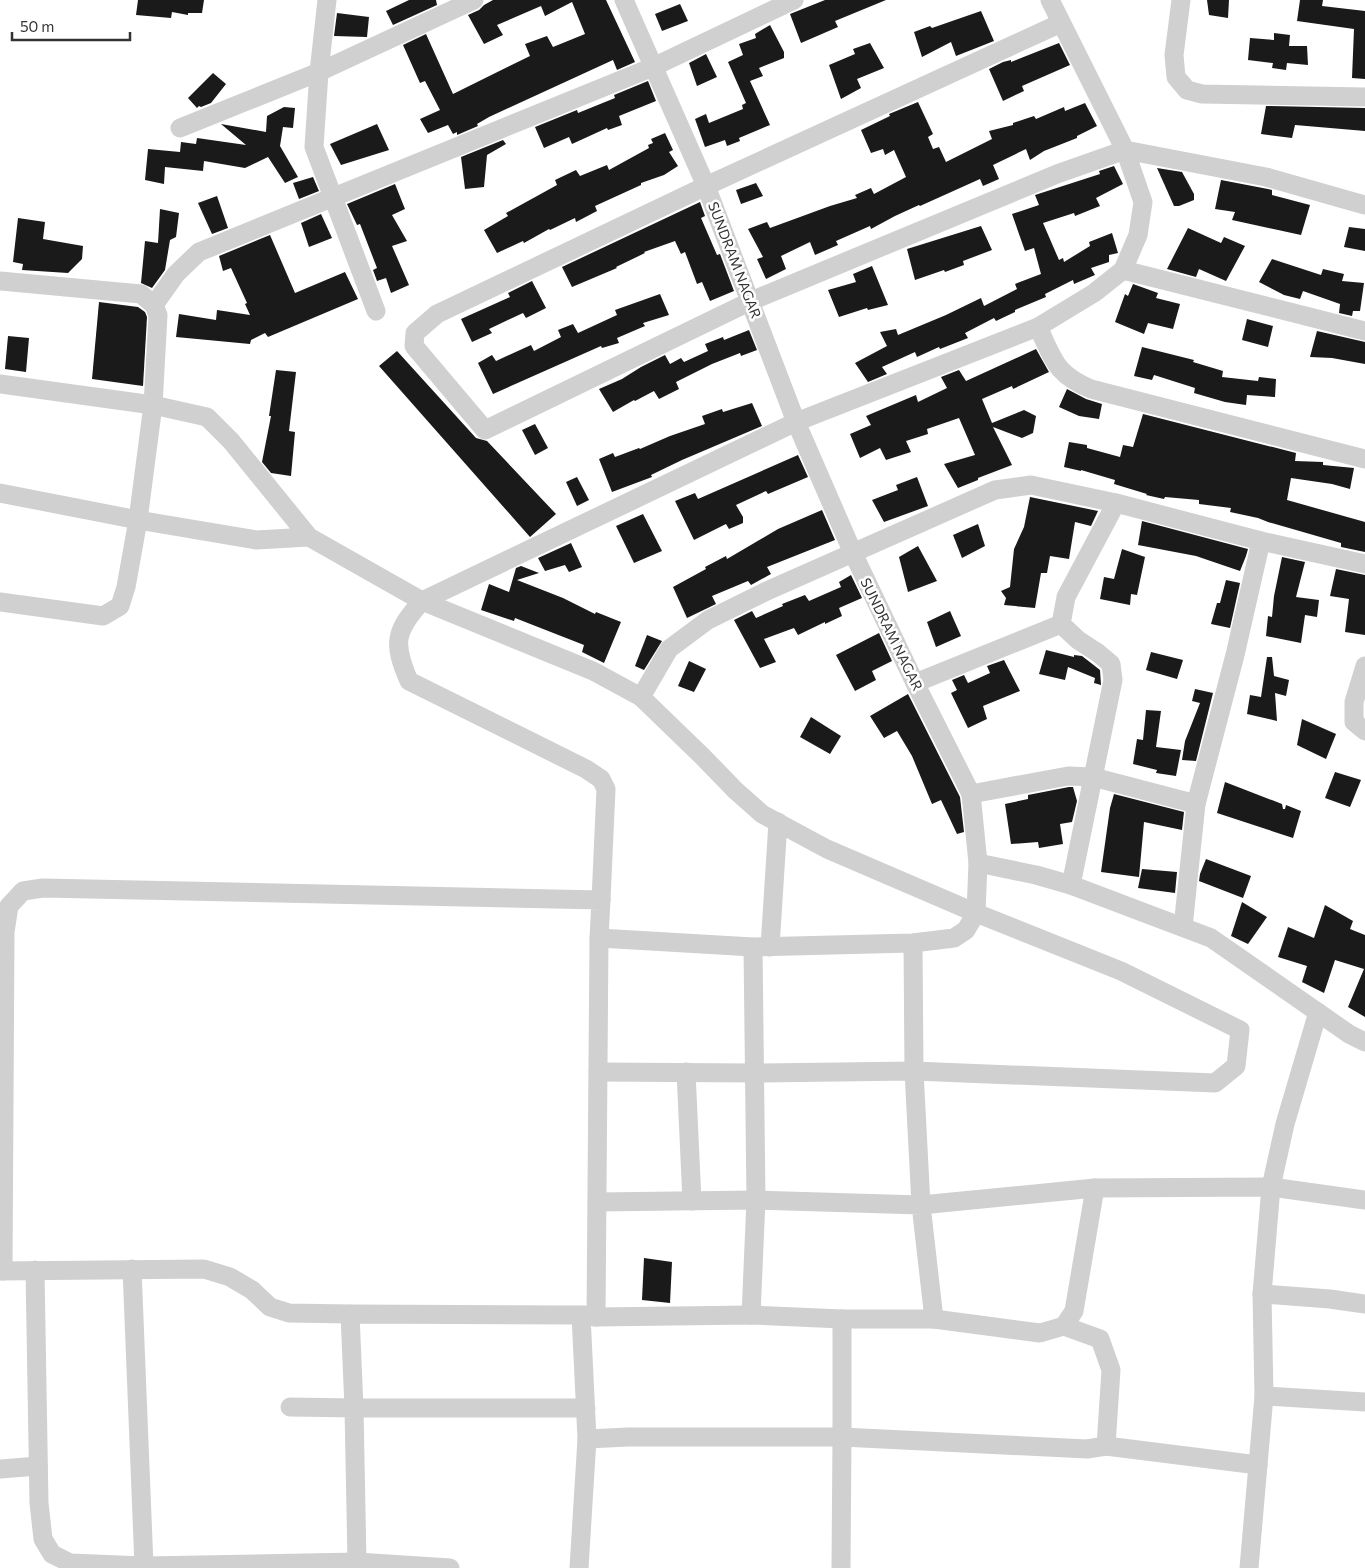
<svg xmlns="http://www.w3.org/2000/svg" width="1365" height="1568" font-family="Commissioner,sans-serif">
<rect width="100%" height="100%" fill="#fff"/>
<!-- building -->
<g fill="#1a1a1a">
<polygon points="138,0 204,0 202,13 188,13 188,15 172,12 171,18 136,15"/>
<polygon points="409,0 436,0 437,5 393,25 386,11"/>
<polygon points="493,0 606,0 635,62 617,70 613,60 489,117 477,124 478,126 457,135 457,132 453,134 448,125 428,133 420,119 440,110 425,81 420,83 403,45 426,34 453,94 530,56 525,44 547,36 553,47 585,34 572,2 545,16 541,6 497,25 503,35 484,44 468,15 479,10 484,5"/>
<polygon points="825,0 886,0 835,21 838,27 801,43 790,14"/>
<polygon points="1207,0 1229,0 1228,18 1209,15"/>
<polygon points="1300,0 1323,0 1322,6 1365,11 1365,79 1352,78 1354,29 1297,21"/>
<polygon points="680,4 688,21 662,31 655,14"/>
<polygon points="981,11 994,41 956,56 951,42 922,57 914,32 930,26 932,28"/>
<polygon points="337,13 369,17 367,37 334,36"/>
<polygon points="770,25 784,52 784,58 759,68 763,76 750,81 770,125 739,138 740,141 727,146 725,140 705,147 695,119 706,114 709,123 743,109 742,105 746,103 728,62 743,55 739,44 756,38 755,34"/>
<polygon points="1274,33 1290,35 1289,46 1307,46 1308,65 1287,63 1286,70 1272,68 1273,63 1248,60 1250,38 1274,40"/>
<polygon points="870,43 884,68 857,79 861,88 841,99 829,65 855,54 853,49"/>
<polygon points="1059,43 1070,65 1022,86 1024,91 1003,101 989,69 1003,62 1011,60 1011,62"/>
<polygon points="706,54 717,77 697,86 689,63"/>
<polygon points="213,73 226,84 211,103 201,107 199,106 197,108 188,98"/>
<polygon points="648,81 656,101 619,116 622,125 608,130 607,128 572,144 569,137 544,148 535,127 577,110 578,113 615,98 614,95"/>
<polygon points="918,102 933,134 928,137 933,149 939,147 946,162 992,139 989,131 1013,125 1013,123 1034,116 1036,119 1064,107 1065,111 1085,103 1097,126 1077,136 1077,138 1044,151 1030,160 1026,149 993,165 999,179 983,186 980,179 920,206 919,205 895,216 871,229 870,226 836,241 838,245 815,255 810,242 781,256 786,269 766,279 757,259 763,257 748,229 767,222 770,228 830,206 857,198 855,195 871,188 874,194 906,177 894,150 885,155 883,149 871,153 861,130 890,116 889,114"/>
<polygon points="1266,106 1365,108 1365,131 1295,125 1292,138 1261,134"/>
<polygon points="284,107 295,108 293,128 283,127 280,146 298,177 285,183 268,157 245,168 204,161 203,171 165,167 164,184 145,180 148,149 180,152 181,142 196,144 197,138 246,145 221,124 266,132 267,116"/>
<polygon points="377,124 389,150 341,165 330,144"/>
<polygon points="665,133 673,150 669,152 678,166 664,175 641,183 641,185 595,206 597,211 576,222 575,218 550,230 549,229 524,243 523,241 497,253 484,230 508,216 506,213 557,185 555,180 576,170 580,176 607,165 609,170 649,148 648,145 653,143 651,139"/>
<polygon points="503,140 506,144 487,155 484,187 465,189 461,157"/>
<polygon points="1114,166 1123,184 1096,198 1100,206 1075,216 1074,213 1043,223 1059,260 1063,258 1064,262 1090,246 1089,242 1112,233 1118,253 1109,255 1109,262 1091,268 1095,275 1074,284 1073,280 1045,294 1046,297 1015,310 1015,312 996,321 994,318 965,333 968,338 940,349 939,347 917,357 915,352 882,367 887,374 868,382 855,363 887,346 880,332 896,329 898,335 946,315 981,298 984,306 1017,289 1015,284 1041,274 1034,248 1025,251 1012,214 1039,205 1035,195 1100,174 1099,171"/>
<polygon points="1157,168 1182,172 1194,194 1194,200 1179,206 1174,206"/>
<polygon points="313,177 319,191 299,199 293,183"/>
<polygon points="1221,180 1268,189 1272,190 1272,195 1310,205 1301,235 1232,220 1235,212 1215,209"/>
<polygon points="756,183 763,196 741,204 736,190"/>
<polygon points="395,184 405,209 392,215 407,241 392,246 409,285 391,293 386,278 377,281 373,270 377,268 360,224 357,225 347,204"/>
<polygon points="217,196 228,228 212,234 198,203"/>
<polygon points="700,202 705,216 701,218 717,255 720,254 734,291 710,301 702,282 697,284 685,252 681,254 675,241 644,252 645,253 616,267 617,268 572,287 562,267"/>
<polygon points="160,209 179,213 176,237 170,240 165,270 152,288 141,283 145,241 158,243"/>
<polygon points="321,214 332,238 309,247 301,223"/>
<polygon points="18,218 45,222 43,239 83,246 82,259 68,273 22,270 23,264 13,262"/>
<polygon points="981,226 992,250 963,261 964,265 945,272 944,270 915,280 907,249"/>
<polygon points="1349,227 1365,229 1365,251 1344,247"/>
<polygon points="1188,228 1221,243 1224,237 1245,246 1226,281 1199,269 1196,277 1167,269"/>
<polygon points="270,235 295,293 345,272 358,299 268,337 265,333 251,340 250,344 176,337 179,314 216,320 217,310 250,315 245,304 247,303 231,268 223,271 219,256"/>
<polygon points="1272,259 1321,275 1323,269 1344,274 1342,281 1364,283 1360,311 1353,311 1352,316 1339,313 1340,304 1303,291 1300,299 1284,295 1259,282"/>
<polygon points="872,266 888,305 868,310 867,308 839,317 828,290 856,282 853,274"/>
<polygon points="532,281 546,308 526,318 523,313 489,329 492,333 472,342 461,319 510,297 508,293"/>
<polygon points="1133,284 1158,293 1156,298 1180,304 1173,329 1148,323 1144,334 1115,322 1125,294 1128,296"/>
<polygon points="660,294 669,315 643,323 645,326 617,338 619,343 602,348 601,346 493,394 478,363 492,355 496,361 531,345 534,351 561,337 558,330 573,324 578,333 617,315 615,310"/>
<polygon points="99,302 138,307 145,312 147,317 143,386 92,379"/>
<polygon points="1247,319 1273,326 1268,347 1242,340"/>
<polygon points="749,330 757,350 741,356 740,353 712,364 676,382 679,389 659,399 654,391 635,401 634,400 613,412 599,389 622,379 641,367 665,355 670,364 681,358 684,362 708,351 705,344 723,337 724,340"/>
<polygon points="1317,331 1365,342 1365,364 1332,358 1310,357"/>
<polygon points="8,336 29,338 26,372 5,369"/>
<polygon points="1142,347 1194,360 1193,362 1223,371 1222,377 1258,381 1259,377 1276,379 1275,397 1247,395 1246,405 1225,402 1194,393 1195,388 1154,375 1152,380 1134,376"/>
<polygon points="1036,349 1049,372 1013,389 1012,386 982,399 992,423 1024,410 1036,416 1033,433 1022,438 993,427 1012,465 978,478 978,480 958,488 944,464 975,455 959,418 927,429 928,434 906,441 911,452 886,460 880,448 860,458 850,434 871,425 866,416 916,395 918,402 947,388 941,377 959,370 966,381"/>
<polygon points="397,351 476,438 487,441 556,514 530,537 379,366"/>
<polygon points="276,370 296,372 289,431 295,432 291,476 271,473 262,462 271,416 269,416"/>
<polygon points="1067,389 1086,399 1102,404 1099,419 1079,416 1059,407"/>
<polygon points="752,403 762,426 682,460 651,475 652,477 612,492 599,459 613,453 615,457 639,448 640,449 670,436 705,424 702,416 722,409 723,412"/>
<polygon points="1143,414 1296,453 1295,461 1323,462 1323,465 1354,468 1350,489 1332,484 1291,478 1287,500 1365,522 1365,552 1341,547 1341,543 1268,522 1258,518 1230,512 1231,508 1199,504 1199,500 1165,497 1164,499 1146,495 1147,494 1114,484 1115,480 1081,470 1081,471 1064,467 1069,442 1087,445 1087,448 1120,457 1123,445 1133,447"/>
<polygon points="535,424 548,448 535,455 522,430"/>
<polygon points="798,455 808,477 768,494 766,491 736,505 743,517 743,523 729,529 726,524 694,540 675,501 695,493 698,499"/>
<polygon points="577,477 589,500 577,506 566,482"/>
<polygon points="917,477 928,506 884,522 872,500 898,490 896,485"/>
<polygon points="1030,497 1098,511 1091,526 1075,522 1069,559 1050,556 1047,573 1041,573 1035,608 1004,605 1006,598 1001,591 1010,587 1014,549 1024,527"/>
<polygon points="822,510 835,540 767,567 771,574 751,585 748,581 712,596 716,604 687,618 673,587 706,569 705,567 726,556 727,559 778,529"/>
<polygon points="643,514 662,551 634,563 616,526"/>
<polygon points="1142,521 1248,549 1246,556 1240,571 1196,556 1138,545"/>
<polygon points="978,524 985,546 962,558 953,535"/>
<polygon points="571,543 582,567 569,572 565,565 545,571 538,558"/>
<polygon points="918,546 937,581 908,592 899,557"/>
<polygon points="1122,549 1145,557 1137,595 1131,594 1130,605 1100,599 1104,577 1114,579"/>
<polygon points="1282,557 1305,562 1296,597 1319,600 1317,617 1305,615 1301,643 1266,636 1268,616 1272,617 1274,596"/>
<polygon points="521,566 539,573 517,580 563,598 595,614 596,612 621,622 604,663 582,652 584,645 515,618 514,621 481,610 489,584 509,592 516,568"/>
<polygon points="1336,569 1365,575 1365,635 1345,632 1349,599 1330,596"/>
<polygon points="851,575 862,598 839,608 842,616 825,624 825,622 798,635 794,628 764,639 776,662 760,668 734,620 752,611 756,618 783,606 782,604 805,595 809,601 841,587 839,582"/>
<polygon points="1226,580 1240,583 1230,628 1211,624 1217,603 1220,603"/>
<polygon points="950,611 961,636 936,647 927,622"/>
<polygon points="879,633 892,661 872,671 876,680 855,691 836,655"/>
<polygon points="647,635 662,641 644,670 635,666"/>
<polygon points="1046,650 1074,657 1074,655 1082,656 1100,670 1101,685 1094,683 1095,678 1068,667 1065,680 1039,674"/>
<polygon points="1151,652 1183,660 1177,679 1146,670"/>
<polygon points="1267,657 1272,657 1274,676 1289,680 1286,696 1275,693 1277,721 1247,714 1250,695 1261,697"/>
<polygon points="1004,660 1020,691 983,706 987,719 968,728 951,693 957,690 952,680 964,675 968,683 990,673 987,666"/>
<polygon points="689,661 706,669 694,692 678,686"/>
<polygon points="1195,689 1213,693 1196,761 1182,760 1185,741 1200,703 1192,701"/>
<polygon points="908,694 960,797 964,832 957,834 941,800 932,804 912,756 897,731 884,738 870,716"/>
<polygon points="1146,710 1161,711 1156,747 1181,750 1176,776 1156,773 1157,770 1133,764 1137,739 1143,740"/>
<polygon points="811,717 841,736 830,754 800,737"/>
<polygon points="1302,719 1336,734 1326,759 1297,745"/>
<polygon points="1335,772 1361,780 1350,807 1325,798"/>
<polygon points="1225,782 1282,804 1283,809 1285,809 1286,805 1301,811 1293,838 1217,813"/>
<polygon points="1069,787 1073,787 1077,801 1072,822 1060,824 1063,844 1039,848 1038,842 1011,844 1005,804 1028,799 1028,795"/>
<polygon points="1114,794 1184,812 1182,830 1144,822 1139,877 1101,872 1110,808"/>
<polygon points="1206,859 1251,876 1243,898 1199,881 1200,874"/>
<polygon points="1142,869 1177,872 1175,893 1138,888"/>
<polygon points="1242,902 1267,917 1248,944 1231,936"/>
<polygon points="1325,905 1353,921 1350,929 1365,935 1365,1017 1348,1007 1364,969 1335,960 1324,993 1302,982 1307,966 1278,957 1288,927 1314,938"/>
<polygon points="644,1258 672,1262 670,1303 642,1300"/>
</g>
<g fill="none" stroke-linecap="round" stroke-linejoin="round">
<!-- minor -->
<g stroke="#d0d0d0" stroke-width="19">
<polyline points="327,0 319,72 314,147 376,311"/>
<polyline points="1181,0 1174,55 1176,77 1187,90 1202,94 1365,97"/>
<polyline points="1061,23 706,186 437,314 415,333 414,346 485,430 751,301 1057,174 1125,150 1266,177 1365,205"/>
<polyline points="180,128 319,72 474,0"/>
<polyline points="1123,270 1365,331"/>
<polyline points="0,281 141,294 154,305 158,315 153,405 138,520 126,587 120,606 103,616 0,602"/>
<polyline points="154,305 176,274 199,252 653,67 794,0"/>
<path d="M1038,327C1054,360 1055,374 1091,389L1365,459"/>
<polyline points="0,384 153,405 207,417 231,441 309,537 422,601 593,671 641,697 703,757 735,790 762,814 827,849 976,913 1121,971 1240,1030 1236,1066 1215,1083 914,1071 754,1073 598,1072"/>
<polyline points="0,493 138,520 256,540 309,537"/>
<polyline points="1365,666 1354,702 1354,722 1365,731"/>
<polyline points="915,683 1061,624"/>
<polyline points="641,697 669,649 708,620 769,590 995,490 1031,485 1116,503 1261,541 1365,564"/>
<polyline points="971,794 1068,776 1093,777 1196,804"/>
<polyline points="978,863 1036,875 1071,885 1211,938 1349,1034 1365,1042"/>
<polyline points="1071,885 1113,680 1111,664 1098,653 1078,640 1061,624 1066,597 1116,503"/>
<path d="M601,900L606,789L601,779L586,769L409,681C393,644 394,632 422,601L796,422L1038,327L1094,293L1123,270L1138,235L1143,202L1125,150L1050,0"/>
<polyline points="1183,927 1196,804 1235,655 1261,541"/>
<polyline points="599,938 753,947 913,943 954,938 966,930 976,913 978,863 971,794 915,683 853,553 796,422 706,186 624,0"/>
<polyline points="913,943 914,1071 921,1205 1095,1188 1271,1187 1365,1200"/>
<polyline points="770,947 778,822"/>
<polyline points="686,1072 692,1201"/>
<polyline points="597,1202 756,1200 921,1205 934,1319 842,1319 842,1437 1087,1449 1106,1446 1258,1465"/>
<polyline points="132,1269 144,1566"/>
<polyline points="35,1270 39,1503 43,1539 52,1554 70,1563 144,1566 357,1562 450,1568"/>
<polyline points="0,1271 204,1269 230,1277 252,1290 270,1307 289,1313 350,1314"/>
<polyline points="3,1271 5,932 9,906 23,891 43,888 601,900 599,938 596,1317"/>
<polyline points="1262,1294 1330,1299 1365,1304"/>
<polyline points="583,1315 596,1317 751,1315 842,1319"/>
<polyline points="751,1315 756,1200 753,947"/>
<polyline points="934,1319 1040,1333 1064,1326 1074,1311 1095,1188"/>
<polyline points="1064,1326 1100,1339 1111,1370 1106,1446"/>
<polyline points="1264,1396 1365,1402"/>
<polyline points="290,1407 354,1408 357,1562"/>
<polyline points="587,1439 628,1437 842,1437 841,1568"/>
<polyline points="0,1469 38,1466"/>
<polyline points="579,1568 587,1439 581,1315 350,1314 354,1408 586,1408"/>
<polyline points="1249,1568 1264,1396 1262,1294 1271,1187 1285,1124 1318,1012"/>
</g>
</g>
<g text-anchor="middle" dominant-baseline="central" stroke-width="5" stroke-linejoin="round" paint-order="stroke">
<!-- street labels -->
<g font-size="14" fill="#333" stroke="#fff">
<text transform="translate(735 260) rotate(69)">SUNDRAM NAGAR</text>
<text transform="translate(892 634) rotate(64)">SUNDRAM NAGAR</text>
</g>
</g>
<!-- scale -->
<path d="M12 32v8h118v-8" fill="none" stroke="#333333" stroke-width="2.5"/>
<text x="20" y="32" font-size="15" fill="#333333" stroke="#ffffff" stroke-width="4" paint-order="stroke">50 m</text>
</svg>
